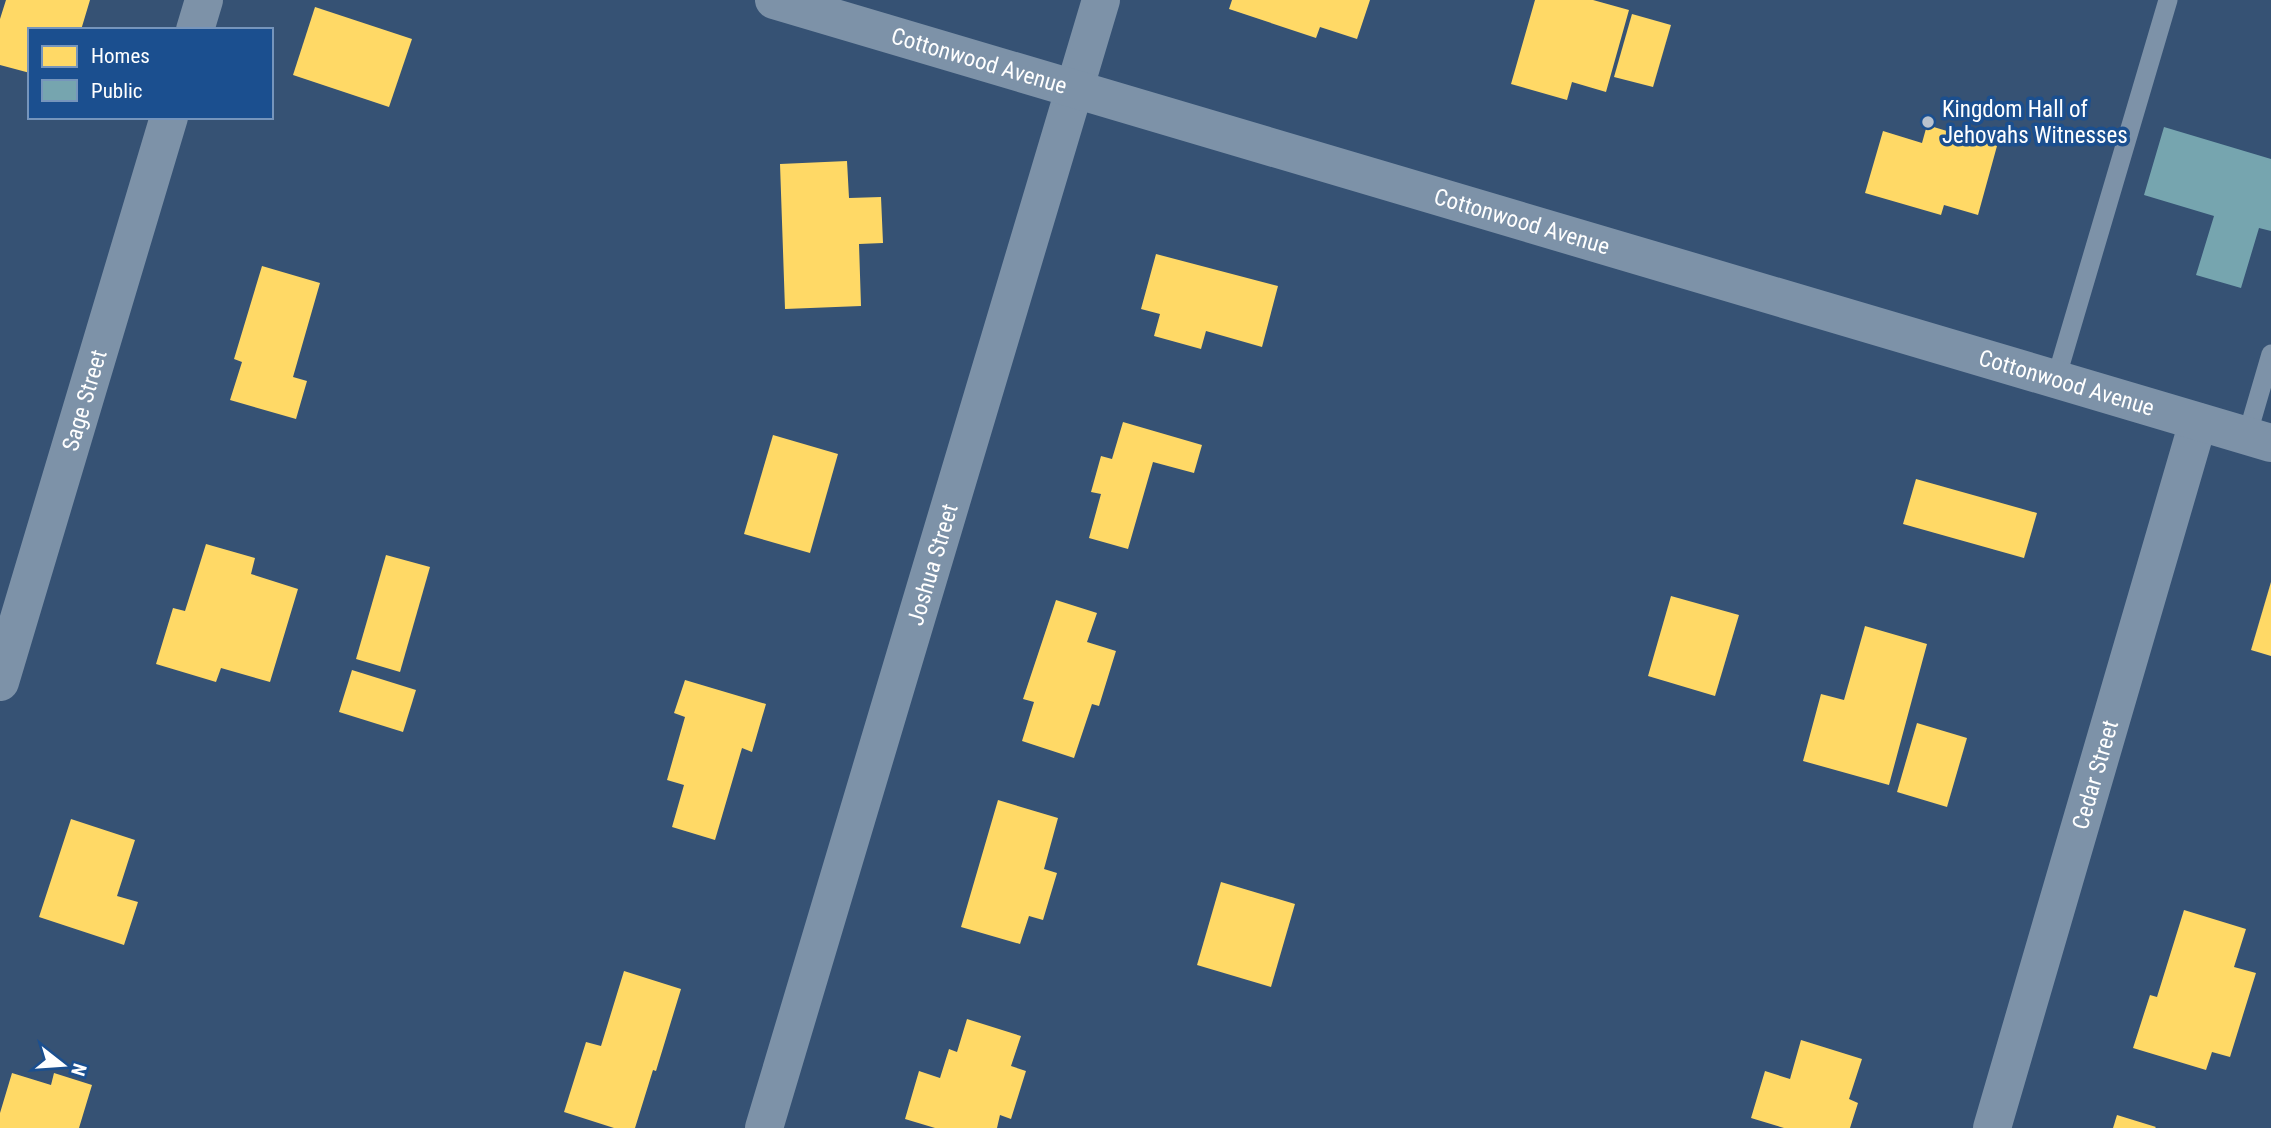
<svg xmlns="http://www.w3.org/2000/svg" width="2271" height="1128" font-family="'Roboto Condensed',sans-serif">
<rect width="100%" height="100%" fill="#365274"/>
<!-- homes -->
<g fill="#ffd966">
<polygon points="6,0 90,0 81,30 30,30 30,73 0,65 0,19"/>
<polygon points="1232,0 1370,0 1357,39 1320,27 1316,38 1229,9"/>
<polygon points="1535,0 1593,0 1629,10 1606,92 1572,82 1567,100 1511,84"/>
<polygon points="315,7 412,39 389,107 293,75"/>
<polygon points="1632,14 1671,25 1653,87 1614,77"/>
<polygon points="1927,125 1997,146 1978,215 1944,205 1941,215 1865,193 1883,131 1922,143"/>
<polygon points="847,161 849,198 881,197 883,243 859,244 861,306 785,309 780,164"/>
<polygon points="1156,254 1278,286 1262,347 1206,331 1201,349 1154,336 1160,314 1141,309"/>
<polygon points="262,266 320,283 293,377 307,381 296,419 230,400 242,362 234,359"/>
<polygon points="1123,422 1202,445 1194,473 1153,462 1128,549 1089,538 1101,494 1091,492 1101,456 1112,459"/>
<polygon points="773,435 838,454 810,553 744,534"/>
<polygon points="1916,479 2037,513 2024,558 1903,524"/>
<polygon points="206,544 255,558 251,574 298,589 270,682 221,668 216,682 156,664 173,608 185,611"/>
<polygon points="386,555 430,567 400,672 356,659"/>
<polygon points="2271,582 2271,656 2251,650"/>
<polygon points="1671,596 1739,615 1715,696 1648,676"/>
<polygon points="1056,600 1097,613 1087,642 1116,651 1099,706 1092,704 1074,758 1022,741 1034,702 1023,699"/>
<polygon points="1865,626 1927,644 1889,785 1803,761 1821,694 1844,700"/>
<polygon points="352,670 416,690 403,732 339,712"/>
<polygon points="685,680 766,704 752,752 742,748 715,840 672,827 684,785 667,780 685,717 674,713"/>
<polygon points="1917,723 1967,738 1947,807 1897,792"/>
<polygon points="998,800 1058,818 1044,869 1057,873 1043,920 1029,916 1020,944 961,927"/>
<polygon points="71,819 135,840 117,896 138,902 124,945 39,917"/>
<polygon points="1221,882 1295,904 1271,987 1197,965"/>
<polygon points="2184,910 2246,929 2234,967 2256,973 2230,1057 2212,1052 2206,1070 2133,1048 2150,995 2157,997"/>
<polygon points="624,971 681,989 656,1071 653,1070 635,1128 614,1128 564,1112 586,1042 601,1046"/>
<polygon points="967,1019 1021,1036 1011,1066 1026,1071 1011,1119 1000,1115 997,1128 935,1128 905,1119 919,1071 940,1078 949,1049 957,1052"/>
<polygon points="1801,1040 1862,1059 1849,1099 1858,1103 1850,1128 1784,1128 1751,1118 1765,1071 1790,1079"/>
<polygon points="12,1073 51,1085 54,1073 92,1085 79,1128 0,1128 0,1113"/>
<polygon points="2117,1115 2156,1127 2155,1128 2113,1128"/>
</g>
<!-- public -->
<polygon fill="#76a5af" points="2164,127 2271,159 2271,231 2259,228 2241,288 2196,275 2214,216 2144,195"/>
<g fill="none" stroke-linecap="round" stroke-linejoin="round">
<!-- service -->
<g stroke="#7d92a8" stroke-width="19">
<polyline points="2056,379 2168,0"/>
<polyline points="2247,436 2271,354"/>
</g>
<!-- minor -->
<g stroke="#7d92a8" stroke-width="38">
<polyline points="195,30 204,0"/>
<path id="s1" d="M0,682L169,117"/>
<path id="s2" d="M764,1128L1101,0"/>
<path id="s3" d="M1992,1128L2198,422"/>
</g>
<!-- tertiary -->
<path stroke="#7d92a8" stroke-width="38" id="s4" d="M774,0L2271,443"/>
</g>
<!-- markers -->
<circle fill="#b9c2ce" stroke="#1b4f8f" stroke-width="2.5" cx="1928" cy="122" r="7"/>
<g text-anchor="middle" dominant-baseline="central" stroke-width="7" stroke-linejoin="round" paint-order="stroke">
<!-- street labels -->
<g font-size="23" fill="#fff" stroke="#1b4f8f">
<text stroke="none"><textPath href="#s4" startOffset="214">Cottonwood Avenue</textPath></text>
<text stroke="none"><textPath href="#s4" startOffset="780">Cottonwood Avenue</textPath></text>
<text stroke="none"><textPath href="#s4" startOffset="1348">Cottonwood Avenue</textPath></text>
<text stroke="none"><textPath href="#s1" startOffset="294">Sage Street</textPath></text>
<text stroke="none"><textPath href="#s2" startOffset="588">Joshua Street</textPath></text>
<text stroke="none"><textPath href="#s3" startOffset="368">Cedar Street</textPath></text>
</g>
<!-- poi labels -->
<g font-size="23" fill="#fff" stroke="#1b4f8f" text-anchor="start">
<text x="1942" y="109">Kingdom Hall of<tspan x="1942" dy="26">Jehovahs Witnesses</tspan></text>
</g>
</g>
<!-- legend -->
<rect x="28" y="28" width="245" height="91" fill="#1b4f8f" stroke="#7695bc" stroke-width="2"/>
<rect x="42" y="46" width="35" height="21" fill="#ffd966" stroke="#7695bc" stroke-width="2"/>
<text x="91" y="63" font-size="21" fill="#ffffff">Homes</text>
<rect x="42" y="80" width="35" height="21" fill="#76a5af" stroke="#7695bc" stroke-width="2"/>
<text x="91" y="98" font-size="21" fill="#ffffff">Public</text>
<!-- north arrow -->
<g transform="translate(63 1065) rotate(107)" stroke="#1b4f8f" stroke-width="5" paint-order="stroke">
<path d="M0-5L12 26L0 18L-12 26Z" fill="#ffffff"/>
<text y="-10" font-size="19" font-weight="bold" text-anchor="middle" fill="#ffffff">N</text>
</g>
</svg>
